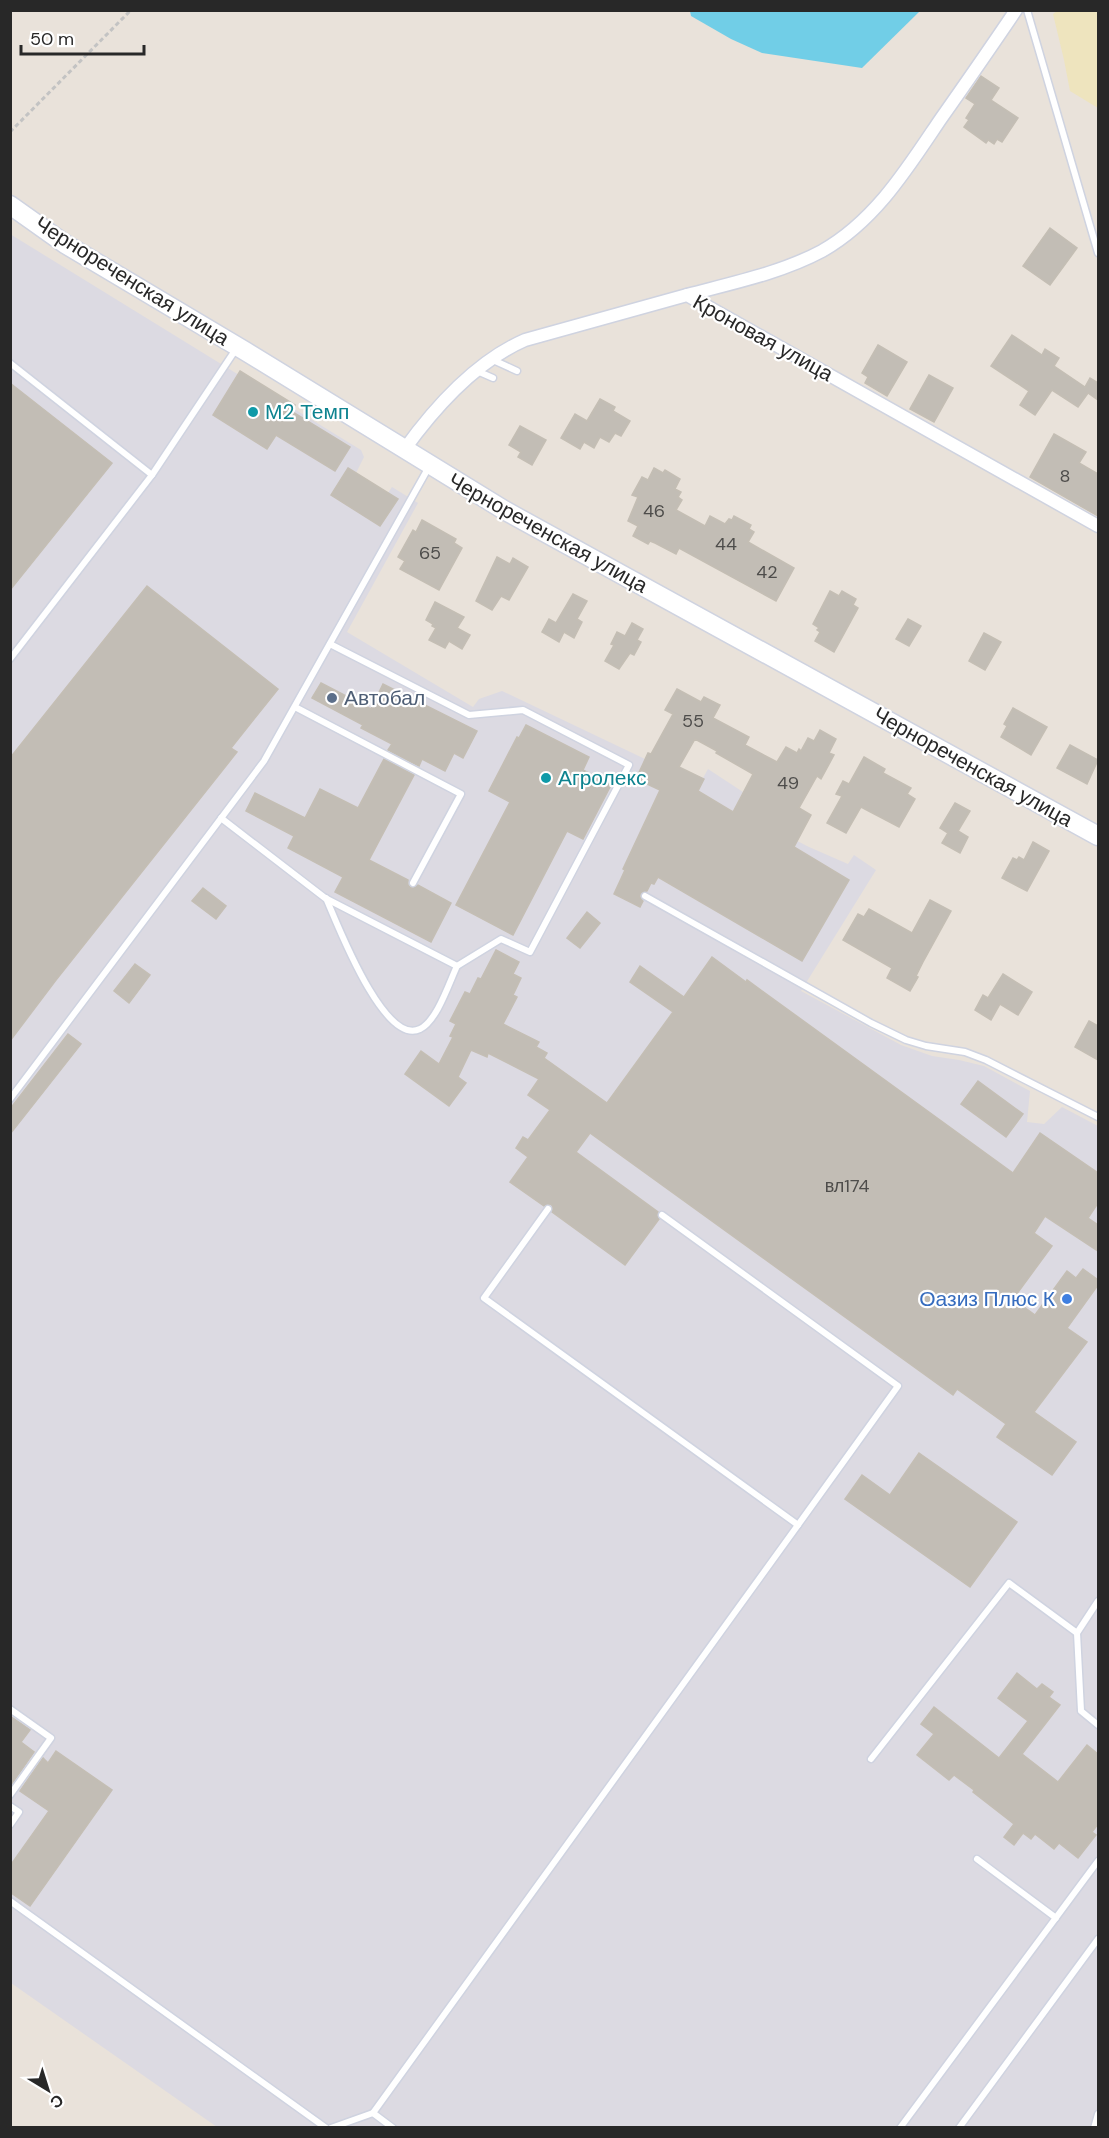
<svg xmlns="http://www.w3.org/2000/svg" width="1109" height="2138" font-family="'DM Sans',sans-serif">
<rect width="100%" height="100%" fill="#e9e2da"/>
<!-- industrial -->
<polygon fill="#dcdae2" points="10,234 361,450 364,457 356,473 388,493 392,487 418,503 347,632 473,707 479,699 502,691 645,759 648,753 703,778 708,769 743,792 736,805 747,811 748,816 809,847 848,864 854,855 876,870 801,991 901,1045 932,1056 959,1060 984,1066 1030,1091 1027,1122 1044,1124 1062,1107 1098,1126 1098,2127 217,2127 11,1983"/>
<!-- sand -->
<polygon fill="#eee4be" points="1057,11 1098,11 1098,108 1070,91 1064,60 1053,14"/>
<!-- water -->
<polygon fill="#71cee7" points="690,11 690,10 920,11 862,68 762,53 731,39 691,16"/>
<!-- building -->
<g fill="#c2bdb5" stroke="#c4beb4" stroke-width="1.5" fill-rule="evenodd">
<polygon points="981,76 999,88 991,100 1018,118 1002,142 997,139 994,144 988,140 986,143 964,127 969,120 966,118 975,104 966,98"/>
<polygon points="1050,228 1077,248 1050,285 1023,266"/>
<polygon points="1012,335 1042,355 1045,349 1059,358 1054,366 1085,387 1090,378 1098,383 1098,400 1088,393 1078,407 1052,390 1035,415 1020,405 1029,391 991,366"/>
<polygon points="878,345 907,362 887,396 865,383 868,377 862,373"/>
<polygon points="240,371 295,405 291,411 350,447 335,471 276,435 267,449 213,415"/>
<polygon points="929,375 953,388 934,422 910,409"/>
<polygon points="10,383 112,463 10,590"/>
<polygon points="600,399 615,407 613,411 630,421 621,436 615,433 609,442 600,437 594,448 584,442 580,449 561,438 575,414 587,421"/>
<polygon points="520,426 546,440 532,465 518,457 521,452 509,445"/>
<polygon points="1054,434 1086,452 1079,463 1098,474 1098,516 1030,477"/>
<polygon points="348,468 398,499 380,526 331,495"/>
<polygon points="654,468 663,473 665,470 680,479 675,489 681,492 678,497 682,500 676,510 705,526 710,516 725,524 729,519 732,520 734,516 751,525 749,529 754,532 748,542 794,568 776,601 679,548 676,554 655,543 650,541 648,544 633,536 638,526 628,521 638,497 632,495 642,477 648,480"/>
<polygon points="422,520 456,539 454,543 462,548 439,590 400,569 405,561 398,557 413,530 416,532"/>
<polygon points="497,557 510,564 513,558 528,567 509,600 501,596 492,610 476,601"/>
<polygon points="147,586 278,689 231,748 237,752 56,980 10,1041 10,758"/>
<polygon points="830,591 839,596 842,591 856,599 853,605 858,608 834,652 815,641 820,632 817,630 819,628 813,624"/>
<polygon points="573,594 587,601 577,619 582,622 574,638 564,632 559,642 542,632 549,619 556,623"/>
<polygon points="435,602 464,617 457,628 470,635 462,649 449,641 445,648 429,640 436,628 432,626 433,624 426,620"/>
<polygon points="908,619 921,626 909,646 896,639"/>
<polygon points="632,623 643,629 637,640 641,642 634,655 630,653 619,669 605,661 614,645 611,644 617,632 625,636"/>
<polygon points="984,633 1001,642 985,670 969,661"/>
<polygon points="321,683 371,709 383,684 477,731 463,758 454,753 445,771 422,759 419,766 388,750 392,744 361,728 363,725 312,698"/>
<path d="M677,689L701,702L704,697L720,705L713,718L749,737L745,745L777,762L786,747L797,753L799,749L801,751L808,738L814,741L820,730L836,739L829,753L834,755L821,779L817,776L799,808L811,815L794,847L849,880L802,961L658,877L654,884L651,883L647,891L641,893L640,897L643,901L640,907L614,894L625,870L623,869L660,790L636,779L648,753L651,754L673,714L665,710ZM695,739L717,751L716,753L753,774L733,812L698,791L704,779L679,767Z"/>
<polygon points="1013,708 1047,727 1031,755 1001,737 1007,726 1004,724"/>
<polygon points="526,725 589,757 583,770 611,785 583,839 567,831 513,935 456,905 510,802 489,791 517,737 519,738"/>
<polygon points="1070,745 1098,760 1087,784 1057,768"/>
<polygon points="864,757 885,769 883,773 911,788 907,794 915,799 899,827 861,807 846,833 827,823 842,796 836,794 843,781 849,784"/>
<polygon points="384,759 414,775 369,860 408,880 408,885 411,888 418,885 451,903 431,942 335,892 343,877 288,848 294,836 246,811 255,793 305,818 320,789 358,808"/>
<polygon points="955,803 970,811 958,831 968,837 960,853 942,843 948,833 940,828"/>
<polygon points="1033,842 1049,851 1027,891 1002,878 1013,858 1017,860 1019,857 1024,860"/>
<polygon points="203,888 226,906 216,919 192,901"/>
<polygon points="930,900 951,911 923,962 916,976 918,977 910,991 887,978 892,968 843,940 858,914 864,917 869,909 912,933"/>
<polygon points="587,912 600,923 580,948 567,938"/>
<polygon points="496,950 519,962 513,974 521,978 513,995 517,997 503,1024 539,1042 536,1047 547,1053 544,1058 607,1103 673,1012 630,982 640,966 684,997 712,957 746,982 747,980 1013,1173 1040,1133 1098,1173 1098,1203 1088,1218 1098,1225 1098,1251 1045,1216 1034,1233 1052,1246 1013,1299 1035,1315 1067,1271 1076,1278 1083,1269 1098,1280 1098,1285 1067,1328 1087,1342 1034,1412 1076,1442 1052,1475 997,1437 1006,1424 957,1389 953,1395 590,1133 576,1152 658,1212 659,1219 625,1265 552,1212 553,1207 551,1204 544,1206 510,1182 528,1157 516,1148 523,1137 528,1140 550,1110 528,1095 539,1079 488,1053 487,1057 471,1050 458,1077 466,1083 449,1106 405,1074 421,1051 439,1064 453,1037 450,1036 456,1024 450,1021 465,992 470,994 478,978 481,979"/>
<polygon points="135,964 150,975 129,1003 114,991"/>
<polygon points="1003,974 1032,992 1018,1015 1000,1004 991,1020 975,1010 983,995 988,998"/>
<polygon points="1089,1021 1098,1026 1098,1060 1075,1047"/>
<polygon points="68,1034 81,1044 10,1134 10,1109"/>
<polygon points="978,1081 1023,1114 1006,1137 961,1104"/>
<polygon points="919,1453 1017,1522 970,1587 845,1499 862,1475 890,1495"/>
<polygon points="1017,1673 1037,1689 1042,1684 1053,1692 1049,1697 1060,1705 1022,1754 1058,1782 1087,1745 1098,1754 1098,1824 1092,1832 1096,1835 1078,1858 1059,1843 1054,1849 1035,1834 1031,1839 1023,1833 1014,1845 1004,1837 1014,1824 973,1792 974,1790 954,1775 949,1780 917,1755 934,1734 921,1724 934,1707 999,1758 1028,1721 998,1698"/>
<polygon points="10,1716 30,1730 21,1742 34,1752 11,1785"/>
<polygon points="56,1751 112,1790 30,1906 10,1892 10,1866 49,1811 20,1791 43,1758 48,1763"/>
</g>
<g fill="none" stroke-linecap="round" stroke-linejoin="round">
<!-- lane casing -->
<g stroke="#cfd3e0" stroke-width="9">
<g id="lane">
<polyline points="1027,10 1098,253"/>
<polyline points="493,360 517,371"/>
<polyline points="10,363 152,475"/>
<polyline points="477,371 493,378"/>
<polyline points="10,659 152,475 236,349"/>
<polyline points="295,707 461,794 413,883"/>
<polyline points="221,818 325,898 457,966 501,939 530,952 629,765 523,710 469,715 330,644"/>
<polyline points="645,896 871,1023 906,1040 926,1046 965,1052 986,1060 1098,1117"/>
<path d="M326,898C337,923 384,1047 420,1029C437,1021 449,983 457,966"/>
<polyline points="10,1099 264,761 430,465"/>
<polyline points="662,1215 898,1386 798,1525"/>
<polyline points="1098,1601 1077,1633 1081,1711 1098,1725"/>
<polyline points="10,1709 51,1738 10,1795"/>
<polyline points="871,1759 1009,1583 1077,1633"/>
<polyline points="10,1806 19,1812 10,1825"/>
<polyline points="977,1859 1056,1918"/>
<polyline points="10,1901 326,2128"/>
<polyline points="331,2128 373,2113"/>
<polyline points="393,2128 373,2113 798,1525 484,1298 548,1209"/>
<polyline points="900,2128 1098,1861"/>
<polyline points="959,2128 1098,1939"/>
<polyline points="1094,2128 1098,2114"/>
</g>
</g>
<!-- street casing -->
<g stroke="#cfd3e0" stroke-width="15">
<g id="street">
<path d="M687,295C732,283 781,273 822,251C875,221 907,169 940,120C966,83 991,47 1016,10"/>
<path d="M404,450C435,407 477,361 525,340L687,295L1098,526"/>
</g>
</g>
<!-- secondary casing -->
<g stroke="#cfd3e0" stroke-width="21">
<polyline id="secondary" points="10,205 65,244 245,351 504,510 1098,836"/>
</g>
<!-- path -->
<polyline stroke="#c3c3c3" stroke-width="3" stroke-dasharray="4.5 3" stroke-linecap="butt" points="10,132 131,10"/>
<!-- lane -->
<use href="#lane" stroke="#fff" stroke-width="6"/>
<!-- street -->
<use href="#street" stroke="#fff" stroke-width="12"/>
<!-- secondary -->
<use href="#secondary" stroke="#fff" stroke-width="18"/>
</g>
<!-- markers -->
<g fill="#0f9aa8" stroke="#fff" stroke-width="2">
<circle cx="253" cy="412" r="6"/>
<circle cx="546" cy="778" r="6"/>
</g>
<circle fill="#5c6f8a" stroke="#fff" stroke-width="2" cx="332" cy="698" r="6"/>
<circle fill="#3f7fe0" stroke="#fff" stroke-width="2" cx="1067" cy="1299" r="6"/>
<g text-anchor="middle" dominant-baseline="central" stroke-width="4.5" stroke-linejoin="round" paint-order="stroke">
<!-- number labels -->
<g font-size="18" fill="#4e4d4b">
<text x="1065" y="476">8</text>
<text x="654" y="511">46</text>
<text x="726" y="544">44</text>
<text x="430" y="553">65</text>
<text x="767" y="572">42</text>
<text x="693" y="721">55</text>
<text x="788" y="783">49</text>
<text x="847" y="1186">вл174</text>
</g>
<!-- street labels -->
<g font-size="21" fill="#282828" stroke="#fff">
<text transform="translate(132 281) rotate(32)">Чернореченская улица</text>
<text transform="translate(763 338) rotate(29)">Кроновая улица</text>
<text transform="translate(548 533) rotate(29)">Чернореченская улица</text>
<text transform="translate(973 767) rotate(29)">Чернореченская улица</text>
</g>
<!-- culture labels -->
<g font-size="21" fill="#0d838f" stroke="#fff" text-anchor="start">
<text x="265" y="412">М2 Темп</text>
<text x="558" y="778">Агролекс</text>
</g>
<!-- service labels -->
<g font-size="21" fill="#4e5e75" stroke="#fff" text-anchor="start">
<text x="344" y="698">Автобал</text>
</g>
<!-- shop labels -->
<g font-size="21" fill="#366cbe" stroke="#fff" text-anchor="end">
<text x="1055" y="1299">Оазиз Плюс К</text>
</g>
</g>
<!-- border -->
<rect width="1109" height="2138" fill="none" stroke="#282828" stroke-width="24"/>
<!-- north arrow -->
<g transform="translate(48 2090) rotate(142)" stroke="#ffffff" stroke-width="4.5" paint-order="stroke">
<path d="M0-4.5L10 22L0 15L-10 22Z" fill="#282828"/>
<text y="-9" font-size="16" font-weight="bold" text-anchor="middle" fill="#282828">С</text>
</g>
<!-- scale -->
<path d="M21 45v9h123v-9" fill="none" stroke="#282828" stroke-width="3"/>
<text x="30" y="45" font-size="18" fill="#282828" stroke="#ffffff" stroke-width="4.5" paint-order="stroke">50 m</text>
</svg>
